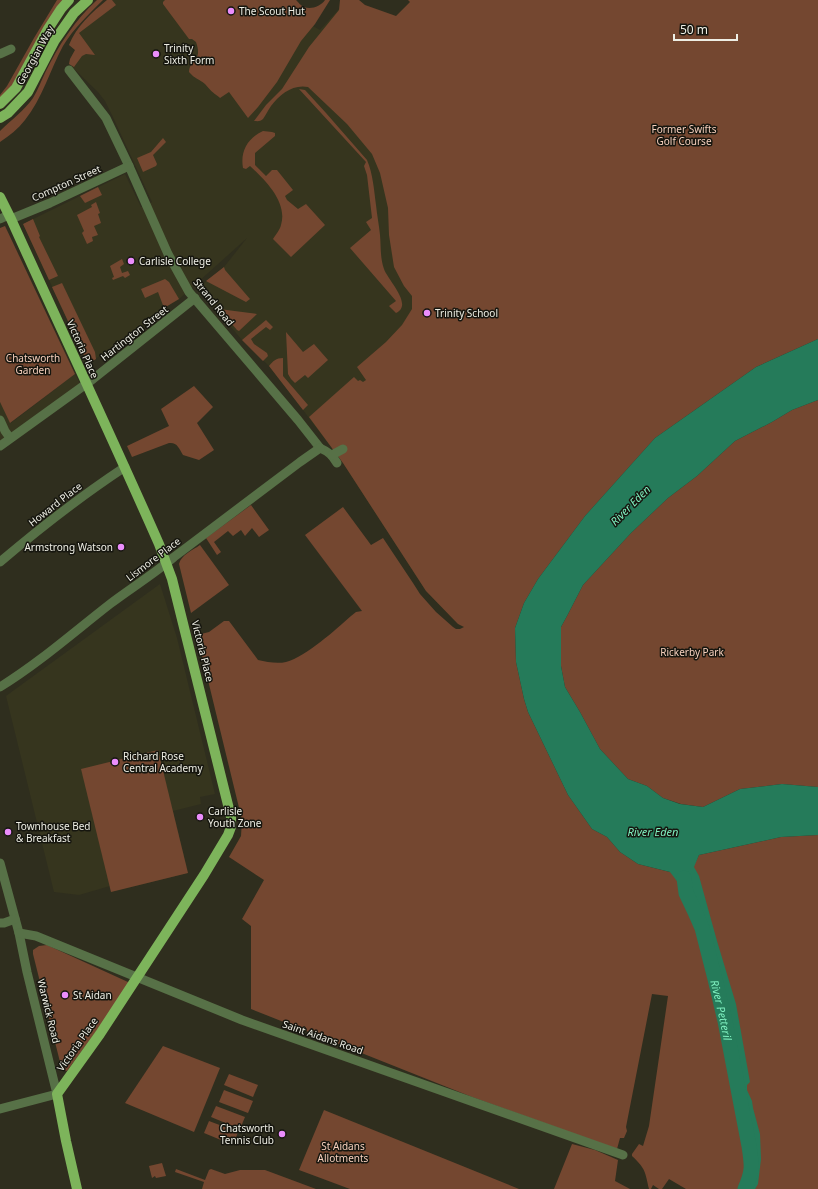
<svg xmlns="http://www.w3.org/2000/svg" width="818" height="1189" font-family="'Noto Sans',sans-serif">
<rect width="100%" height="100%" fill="#2f2e1e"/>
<!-- built -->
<g fill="#36351e">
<polygon points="107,0 284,0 313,26 320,30 347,0 677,397 604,460 527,558 458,624 426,591 343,463 303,410 269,366 242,340 198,288 224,267 247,238 178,300 164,308 137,330 88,364 23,224 125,174 141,207 152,202 112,115 105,101 98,92 69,64 70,59 75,50 69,45 72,38 80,27"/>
<polygon points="75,374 81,385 0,447 0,402 11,423"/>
<polygon points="160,584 177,638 215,794 200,797 201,804 173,811 188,873 111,892 110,886 79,895 54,892 6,696"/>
</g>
<!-- green -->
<g fill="#744730">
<polygon points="57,0 66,0 13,87 0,101 0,95 7,86 34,38"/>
<path d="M97,0H103C88,15 74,28 63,46C50,70 42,99 25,120C18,129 9,136 0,142V131C11,120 24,111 33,98C38,90 41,81 45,73C58,46 75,20 97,0Z"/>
<path d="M107,0H112L116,5L79,33L95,55L86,54L82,56L74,67L69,64L70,59L75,50L69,45C76,27 92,12 107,0Z"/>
<path d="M165,0H296C298,2 301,6 304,7C311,10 321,6 325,0H330L315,24L301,41L277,82L258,107L248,118L229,92L220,98L219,97C213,93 209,89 205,84C199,79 195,79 189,72C190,58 203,62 196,42L192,39H189L163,4V2Z"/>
<path d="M340,0H359L365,5L396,16L410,2L408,0H818V339L756,367L655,438L585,516L538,579L524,603L515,628L516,662L524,699L528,712L568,795L592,829L607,837L620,852L638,864L670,872L693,867L699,855L781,837L818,835V1189H686L669,1179L662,1189H659L653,1185L651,1189H649C645,1172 646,1169 632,1156V1154L639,1144L643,1146L649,1126L668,996L652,994L626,1127L627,1131L624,1138H620L617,1149L472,1097L251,1009V926L242,919L264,880L229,857L241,836L242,820L197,635L209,632L224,621H229L258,660C267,662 277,664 286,662C307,656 335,630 351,616L356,612L362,611L305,535L343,507L371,545L383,538L413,583L420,594L436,612L453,627L456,629H460L464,627L458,624L426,591L343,463L309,417L354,377L358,381L360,380L363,382L366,380L357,367L386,342L402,325L412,309V296L404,286L394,267L389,235L388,208L380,173L372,154L347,124L308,87C293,84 280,94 271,106C268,110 266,115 263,119C260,122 257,121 254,121L266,105L282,89L309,47L339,10Z"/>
<path d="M299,89L305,90L326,113L367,160C373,174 374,190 376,205C377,215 379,225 380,235C381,246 380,258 384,269C387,279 414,305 396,313L389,306L396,301L350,248L371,230L366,222L372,218L367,175L364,166L366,162Z"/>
<path d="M263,131L272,132L275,133V136L255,153V165L266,176L272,170H277L293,190L285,196L287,200L298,209L306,204L325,225L291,257L273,239C276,234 280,230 281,225C288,202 265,180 250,166L246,169L243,168C240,151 248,138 263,131Z"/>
<polygon points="163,138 166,142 153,155 157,164 156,166 143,172 137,158 151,152"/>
<polygon points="98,187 102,195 85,203 80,196"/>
<polygon points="96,202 100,213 98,214 101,223 94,226 98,235 92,237 93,241 87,244 82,233 84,231 77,215 92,207 91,205"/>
<polygon points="33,219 40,236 39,237 58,276 49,280 23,224"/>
<polygon points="5,226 75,374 10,423 0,402 0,228"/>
<polygon points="122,259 124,264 120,267 122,273 128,271 130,275 125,278 123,276 113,280 112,278 114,277 110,266"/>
<polygon points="224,267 225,270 250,299 246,302 206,281"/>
<polygon points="165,279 169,282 179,299 164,308 158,292 145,298 141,289"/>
<polygon points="62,283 95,352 96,359 88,364 52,287"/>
<polygon points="219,309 257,314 239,331 237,330"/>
<polygon points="266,320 273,327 270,330 266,327 251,339 254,344 267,353 268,356 263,361 242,340"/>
<polygon points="286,332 303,352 314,344 328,360 308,378 305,375 295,383 291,379 288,374"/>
<path d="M283,358V376L308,405L303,410L269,366C273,361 276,358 283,358Z"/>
<path d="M194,386L213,407L197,423L214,450L199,460L183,455C179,448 177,442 169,443L132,457L127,446L169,426L161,409Z"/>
<polygon points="818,400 818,787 782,784 740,789 703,807 681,804 663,798 647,786 628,779 600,749 580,712 565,687 561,666 561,627 567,616 583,585 631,533 668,498 697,476 735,441 772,422 792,410"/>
<polygon points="251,505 269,530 259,537 252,528 245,536 241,530 233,536 228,531 214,542 221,552 217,555 206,538"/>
<path d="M200,545L229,585L191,613L179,564C181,555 193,550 200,545Z"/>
<polygon points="158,750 188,873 111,892 81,769"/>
<polygon points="47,945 128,982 128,988 67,1071 64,1070 60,1062 33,954 33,950 39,946"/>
<polygon points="163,1046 220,1068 194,1132 125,1103"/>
<polygon points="229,1074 258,1085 253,1097 224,1085"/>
<polygon points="224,1090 253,1101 248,1113 219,1102"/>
<polygon points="216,1106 245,1117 240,1129 211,1117"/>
<polygon points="324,1110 519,1189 350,1189 299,1170"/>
<polygon points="209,1121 238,1132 233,1145 204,1133"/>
<polygon points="572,1144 595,1150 618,1160 615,1181 630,1189 554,1189"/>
<polygon points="162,1163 166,1176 156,1178 155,1176 152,1178 149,1166"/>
<polygon points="176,1169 205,1180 209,1170 211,1169 225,1174 240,1170 265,1170 316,1189 202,1189 204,1182 175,1172"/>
</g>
<!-- water -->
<path fill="#257b5a" d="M818,339V400L792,410L772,422L735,441L697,476L668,498L631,533L583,585L567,616L561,627V666L565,687L580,712L600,749L628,779L647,786L663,798L680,804L703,807L740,789L782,784L818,787V835L781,837L699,855L694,867L699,876L717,941L736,1004L750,1082L747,1085V1090L752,1101L753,1108L760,1134L761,1159L758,1184L755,1189H741C754,1171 752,1167 749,1146L725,1021L715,979L702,928L695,912L686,893L670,872L638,864L620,852L607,837L592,829L568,795L528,712L524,699L516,662L515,628L524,603L538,579L585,516L655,438L756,367Z"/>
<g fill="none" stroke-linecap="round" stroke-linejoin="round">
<!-- river -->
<path stroke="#257b5a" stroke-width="15" id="s1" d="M684,878L686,893L695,912L702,928L715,979L725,1021L749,1146C752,1166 753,1170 745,1189"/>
<!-- minor -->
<g stroke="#577147" stroke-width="9">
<polyline points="0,54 11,49"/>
<polyline points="69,70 106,118 129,166 168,254 189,292 298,420 320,448"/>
<polyline points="0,219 9,215"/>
<polyline points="11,219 50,203 129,166"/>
<polyline points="0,420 5,431 10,438"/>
<polyline points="0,446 93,379 195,298"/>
<path d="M320,448C329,452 332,455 337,463"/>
<polyline points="332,455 343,449"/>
<path d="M0,562C40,528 81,496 125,467"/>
<path d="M0,687C39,663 74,632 110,604C131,588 154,574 174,557L300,462L320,448"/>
<polyline points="0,863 19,933 27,972 57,1094 0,1109"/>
<polyline points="0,923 4,923 15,919"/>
<polyline points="19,933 36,936 242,1020 623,1155"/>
</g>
<!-- major -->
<g stroke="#7db45b" stroke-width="10">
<polyline points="0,104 16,88 48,29 61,9 69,0"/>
<polyline points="0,118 8,113 28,92 55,40 74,13 88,0"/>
<path d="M0,197L11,219C60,327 111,435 159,544L172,579L231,817V827L228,835L204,875L100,1034L57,1094L66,1141L77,1189"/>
</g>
</g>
<!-- markers -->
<g fill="#eb8dfc" stroke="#16160f" stroke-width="1.5">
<circle cx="231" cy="11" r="4"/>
<circle cx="156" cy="54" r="4"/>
<circle cx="131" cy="261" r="4"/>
<circle cx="427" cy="313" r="4"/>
<circle cx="121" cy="547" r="4"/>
<circle cx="115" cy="762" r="4"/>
<circle cx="200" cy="817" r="4"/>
<circle cx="8" cy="832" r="4"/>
<circle cx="65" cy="995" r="4"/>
<circle cx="282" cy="1134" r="4"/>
</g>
<g text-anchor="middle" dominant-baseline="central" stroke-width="3" stroke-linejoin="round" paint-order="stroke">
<!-- poi labels -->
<g font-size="10" fill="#eeeee4" stroke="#16160f" text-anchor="start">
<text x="239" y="11">The Scout Hut</text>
<text x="164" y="48">Trinity<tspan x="164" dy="12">Sixth Form</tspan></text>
<text x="139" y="261">Carlisle College</text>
<text x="435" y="313">Trinity School</text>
<text x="113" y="547" text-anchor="end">Armstrong Watson</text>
<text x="123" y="756">Richard Rose<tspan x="123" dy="12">Central Academy</tspan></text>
<text x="208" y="811">Carlisle<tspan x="208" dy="12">Youth Zone</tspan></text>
<text x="16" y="826">Townhouse Bed<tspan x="16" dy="12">&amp; Breakfast</tspan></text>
<text x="73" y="995">St Aidan</text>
<text x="274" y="1128" text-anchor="end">Chatsworth<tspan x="274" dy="12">Tennis Club</tspan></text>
</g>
<!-- street labels -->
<g font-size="10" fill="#eeeee4" stroke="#16160f">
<text transform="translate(35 55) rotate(-61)">Georgian Way</text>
<text transform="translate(66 183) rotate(-24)">Compton Street</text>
<text transform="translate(214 302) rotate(51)">Strand Road</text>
<text transform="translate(134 333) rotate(-38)">Hartington Street</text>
<text transform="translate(83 349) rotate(66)">Victoria Place</text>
<text transform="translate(55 504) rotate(-38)">Howard Place</text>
<text transform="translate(153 559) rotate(-37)">Lismore Place</text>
<text transform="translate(203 651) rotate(76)">Victoria Place</text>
<text transform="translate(49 1011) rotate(76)">Warwick Road</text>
<text transform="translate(323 1037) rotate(19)">Saint Aidans Road</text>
<text transform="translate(77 1044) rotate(-55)">Victoria Place</text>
</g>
<!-- park labels -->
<g font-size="10" fill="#f8d1be" stroke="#16160f">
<text x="684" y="129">Former Swifts<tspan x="684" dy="12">Golf Course</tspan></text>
<text x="33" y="358">Chatsworth<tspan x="33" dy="12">Garden</tspan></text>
<text x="692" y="652">Rickerby Park</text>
<text x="343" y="1146">St Aidans<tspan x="343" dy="12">Allotments</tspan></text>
</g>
<!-- water labels -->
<g font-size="11" font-style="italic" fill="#7ff1c0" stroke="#16160f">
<text transform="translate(630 505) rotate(-45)">River Eden</text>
<text x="653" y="831">River Eden</text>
<text stroke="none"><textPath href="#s1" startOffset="138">River Petteril</textPath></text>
</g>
</g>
<!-- scale -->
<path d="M674 34v6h63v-6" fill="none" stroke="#eeeee4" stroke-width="2"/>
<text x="680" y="34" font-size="12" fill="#eeeee4" stroke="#16160f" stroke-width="3" paint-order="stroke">50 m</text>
</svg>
